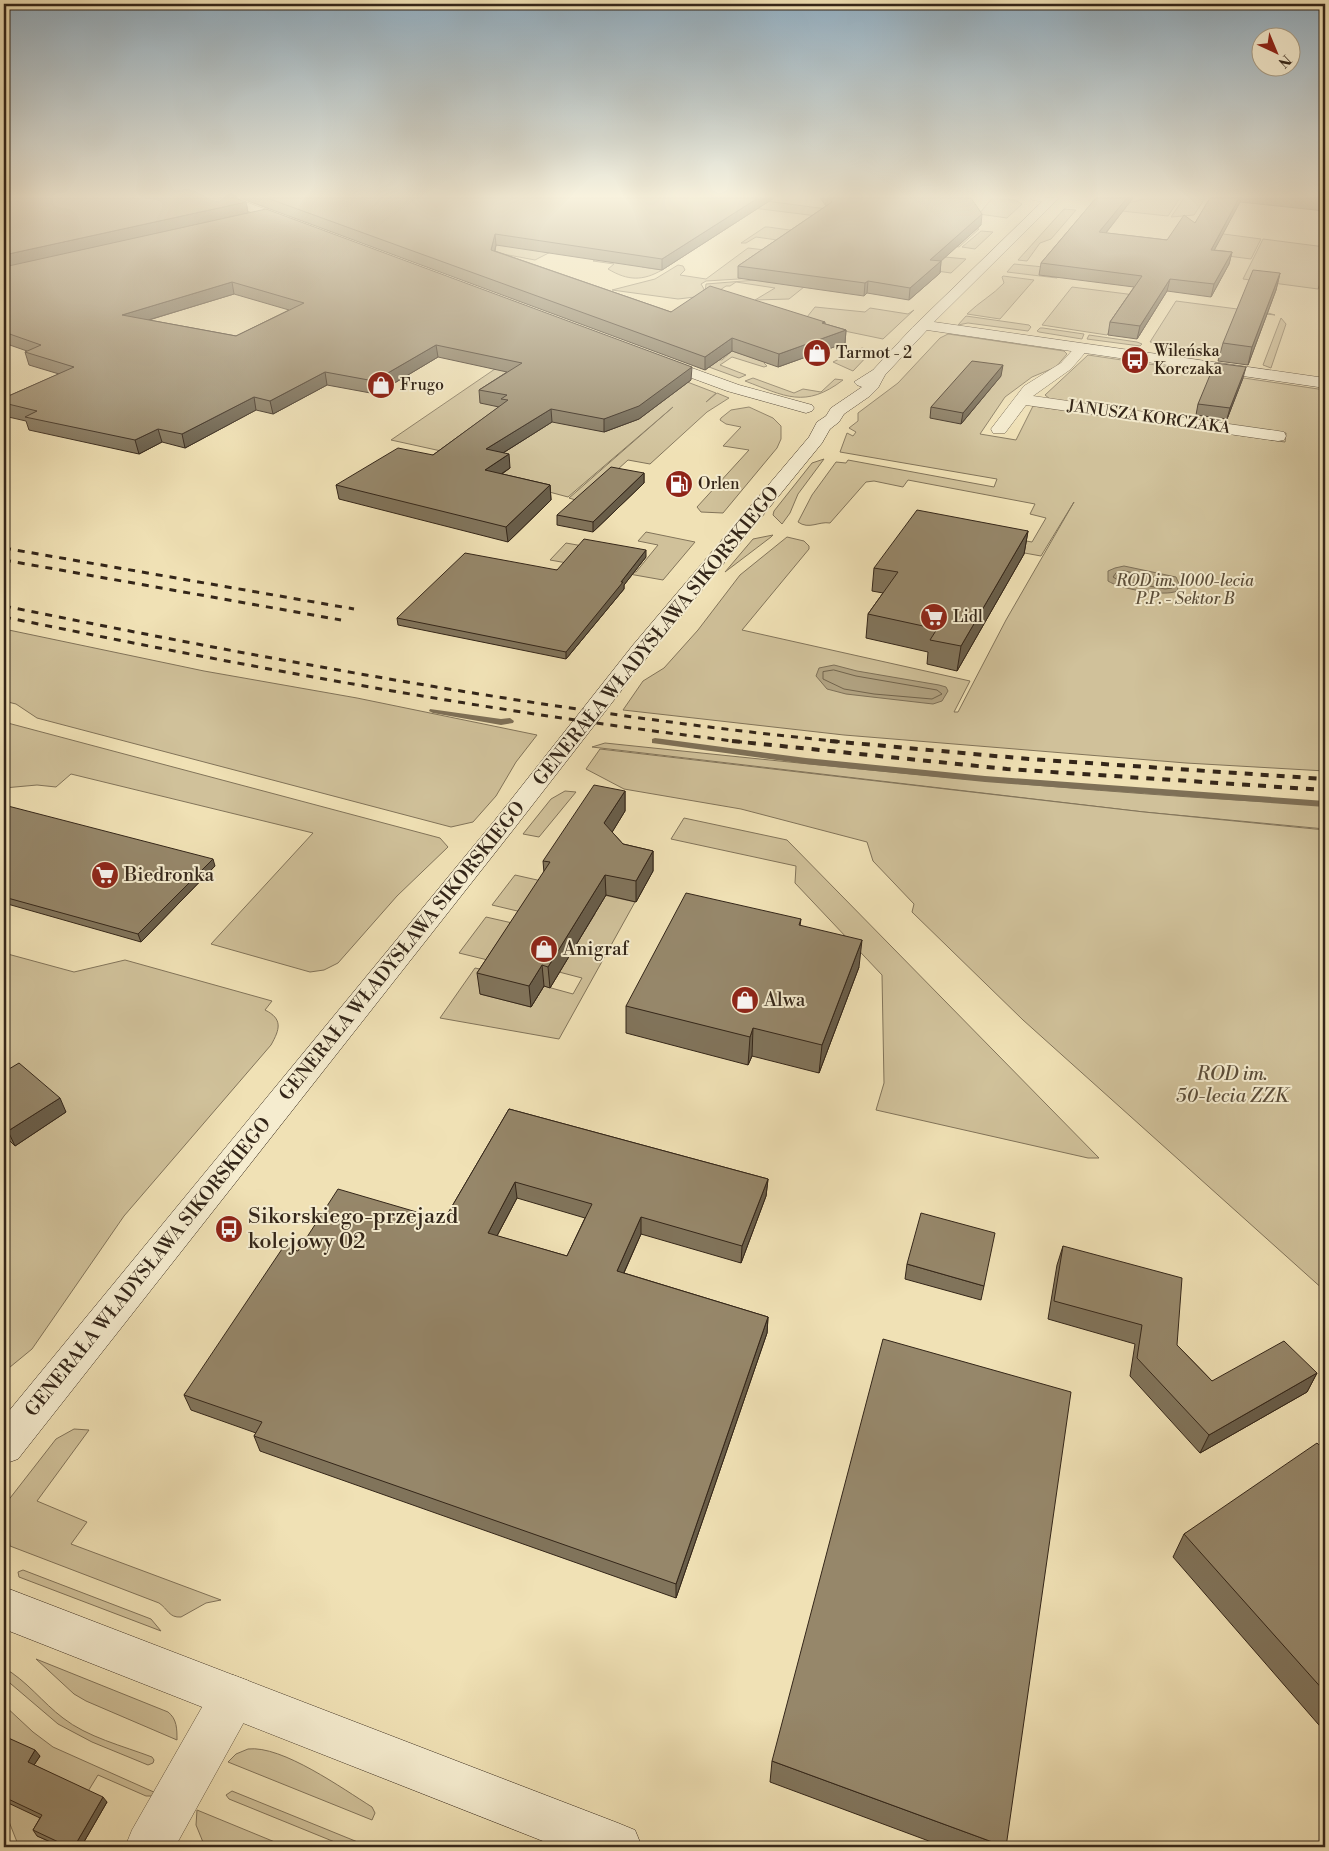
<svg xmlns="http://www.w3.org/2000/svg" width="1329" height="1851" font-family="'Libre Bodoni',serif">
<rect width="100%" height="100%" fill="#f0e1b5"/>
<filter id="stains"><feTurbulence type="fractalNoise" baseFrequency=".004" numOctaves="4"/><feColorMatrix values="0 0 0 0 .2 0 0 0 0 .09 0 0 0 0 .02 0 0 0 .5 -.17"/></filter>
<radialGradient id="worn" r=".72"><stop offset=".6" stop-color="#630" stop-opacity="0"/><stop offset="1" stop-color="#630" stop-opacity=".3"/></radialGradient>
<!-- green -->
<g fill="#d0c19a" stroke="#82745a">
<polygon points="743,198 979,229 959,247 940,244 945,240 962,242 969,235 697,201"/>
<polygon points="992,198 1015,200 1022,204 1007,218 979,214"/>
<polygon points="1149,198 1180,198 1168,216 1103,209"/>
<polygon points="1184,198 1205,198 1194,215 1171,217"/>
<polygon points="1064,209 1076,210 1051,239 1040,243 1027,261 1018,260"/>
<path d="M660,221L642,267L662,270C643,281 628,281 608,269L614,264L593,261Z"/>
<polygon points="765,227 768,227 862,240 819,246 756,237 746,243 741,243"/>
<polygon points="511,231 570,242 535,260 503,254 481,260"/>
<polygon points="981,231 993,232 975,249 962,247"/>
<polygon points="1216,233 1261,239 1251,259 1205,253"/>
<polygon points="1263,239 1325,247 1325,270 1318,289 1243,279"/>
<polygon points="748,248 765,250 821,274 706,281 701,284 704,289 703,293 695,297 678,299 612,290 655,279 678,265 683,266 685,270 680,275 706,279"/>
<polygon points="945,257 966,259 951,273 923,269 932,260"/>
<polygon points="1014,264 1063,269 1057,278 1007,272"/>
<polygon points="819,275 789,299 755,300 775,288 736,282 730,286 726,286 714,294 705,293 706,284"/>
<path d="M1003,276L1034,280L1000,319L967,314C979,302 993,295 1004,283L1002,277Z"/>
<polygon points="1072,287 1135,295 1107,335 1042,325"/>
<polygon points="1176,301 1268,313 1275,315 1238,311 1220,354 1150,342"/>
<polygon points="815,307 865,312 870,308 908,314 914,310 883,339 777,317 807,317"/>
<polygon points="966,316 1029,325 1031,327 1028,331 968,323 958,325"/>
<polygon points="1281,318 1286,324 1271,368 1263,365"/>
<polygon points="1040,328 1043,328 1084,334 1082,339 1039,332 1037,331"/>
<polygon points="552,330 716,393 706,402 717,393 729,398 707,412 650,464 628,460 582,502 569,498 673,407 568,497 430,460 441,451 391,440"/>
<path d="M948,334L1064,351L1067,354L1056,367L1032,377L1005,397L980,434L1016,440L1033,406L1285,442L1286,433L1050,399L1045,395L1088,355L1325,390V771L1186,763L844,735L623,710L643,681L664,668L698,630L740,575L787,537L804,541L809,546V549L742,630L970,681L954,712H958L1006,620L1074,502L1041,556L1008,550L1015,539L1032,542L1046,518L1030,514L1035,504L908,480L903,487L874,481L866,482L830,523C819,521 809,530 798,522L812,495L836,462L846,463L848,460L994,487L997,479L840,452L847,433L853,436L856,432L849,428L858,421V413L898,383L940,338Z"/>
<polygon points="1089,335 1137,342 1142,344 1140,346 1087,339"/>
<polygon points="862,348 872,351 853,371 833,362"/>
<polygon points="732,351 766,362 764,363 767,366 764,367 732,357 720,365 746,375 739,378 687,359 708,358 722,360"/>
<path d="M753,378L794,393L803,389L821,392L835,379L843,380C805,409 785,396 745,381Z"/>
<polygon points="749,407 773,418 781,426 781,439 777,448 723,513 701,512 697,507 749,450 723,446 741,427 726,424 720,420 721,418 731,410"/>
<polygon points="824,459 798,494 790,513 782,524 773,515 774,511 812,463"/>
<polygon points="646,532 695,542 663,580 550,560 566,543 583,546 571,560 636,572 658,545 638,541"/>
<polygon points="773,535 771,537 725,572 753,539"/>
<polygon points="4,629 204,671 357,698 537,735 516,762 496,796 473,822 451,827 37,718 16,704 4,701"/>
<polygon points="4,722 440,838 448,847 397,896 338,963 324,970 310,972 211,944 313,833 71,774 56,787 37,785 4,788"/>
<path d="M605,743C845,768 1084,793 1325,805V829L1144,812L592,747Z"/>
<polygon points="600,749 1144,812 1325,830 1325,1291 1023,1020 912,912 914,904 873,861 867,842 741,809 624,789 586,769"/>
<polygon points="565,791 576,792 539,837 523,834 551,799"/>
<polygon points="684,818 787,840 1099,1158 1088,1158 876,1110 884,1083 882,975 795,883 796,866 671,839"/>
<polygon points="515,875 635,902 559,1039 440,1018 475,968 494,972 480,994 531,1007 544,986 573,994 582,978 559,972 595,914 575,909 530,914 492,905"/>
<polygon points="486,917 521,925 496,962 459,953"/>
<path d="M4,953L74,972L125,960L272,1001L265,1010C283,1019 280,1029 271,1045L124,1216L32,1349L4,1372Z"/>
<path d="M74,1429L89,1430L37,1501L87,1522L71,1544L221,1600L206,1603L181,1617C169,1618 168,1609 159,1603L10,1546L7,1502L56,1439Z"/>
<polygon points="23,1570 151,1619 161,1631 19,1577 18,1572"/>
<path d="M36,1659L168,1712C177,1719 177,1729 177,1740L86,1701L74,1694Z"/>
<path d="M4,1668C26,1680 43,1703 63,1718C87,1737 123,1746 152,1757L154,1760L153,1763L148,1765L92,1742L58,1724L4,1678Z"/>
<polygon points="4,1705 33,1732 53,1747 156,1793 151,1796 146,1796 98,1775 87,1793 37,1836 62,1847 19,1847 4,1809 4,1801 10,1803 4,1740"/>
<path d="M248,1749C282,1745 343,1789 372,1807L375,1813L372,1820L228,1762L236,1754Z"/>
<polygon points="232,1791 370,1847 347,1847 229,1799 226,1795"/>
<polygon points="197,1810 287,1847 205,1847 196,1825"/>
</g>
<!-- water -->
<g fill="#b0a180" stroke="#7e7057">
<path d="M1124,566L1176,577L1179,584L1177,591C1165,597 1120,589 1108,581V571L1115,568Z"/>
<polygon points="834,665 857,671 939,685 946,687 948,691 942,701 933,704 846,694 827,689 816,676 819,668"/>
</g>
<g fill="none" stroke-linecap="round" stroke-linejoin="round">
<!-- shore -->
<g stroke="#72644c" stroke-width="1">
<polygon points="1124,571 1168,580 1174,585 1172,588 1165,589 1118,580 1113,577 1116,573"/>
<polygon points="834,670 856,676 937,690 942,694 932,699 874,694 844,689 823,679 823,672"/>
</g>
<!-- stream -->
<g fill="#7e7057" fill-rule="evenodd">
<polygon points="430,709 501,719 510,718 514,721 513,723 501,725 433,713 429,711"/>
<polygon points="655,738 806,758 985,776 1325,801 1325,807 985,782 806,764 652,743 652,739"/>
</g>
<!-- street casing -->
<g stroke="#635540" stroke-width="1">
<g id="street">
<polygon points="1031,198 1055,198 1057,200 1051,203 1033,200"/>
<polygon points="1082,344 1087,345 1089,348 1071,369 1033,396 1278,431 1284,432 1286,436 1284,440 1278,441 1026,405 1005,433 993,433 991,429 1024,386 1061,363 1077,345"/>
<polygon points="233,1675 249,1681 255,1697 249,1713 175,1847 125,1847 132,1830 217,1681"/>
</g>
</g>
<!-- secondary casing -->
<g stroke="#342619" stroke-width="1">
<g id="secondary">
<polygon points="218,198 235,198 297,221 299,224 293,228 289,227 220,200"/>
<polygon points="1046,198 1059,198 934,322 1325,378 1325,388 927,330 885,375 878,388 870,396 844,414 839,422 830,429 822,443 649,655 513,830 18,1459 4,1464 4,1417 495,820 633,645 809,437 817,422 826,416 831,408 862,387 857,385 854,382 873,370 912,328"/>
<polygon points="656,355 739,385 812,405 814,408 812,411 806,413 727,391 651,363 648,360 651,357"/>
<polygon points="4,1587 618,1823 635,1830 642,1847 558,1847 4,1629"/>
</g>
</g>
<!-- street -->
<use href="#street" fill="#f5eccf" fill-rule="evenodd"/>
<!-- secondary -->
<use href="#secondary" fill="#f5eccf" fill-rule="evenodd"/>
<!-- rail-far1 -->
<g stroke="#342619" stroke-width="3" stroke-dasharray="7 7" stroke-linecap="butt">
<polyline points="4,548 354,609"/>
<polyline points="4,560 341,620"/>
<path d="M4,606C282,662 560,714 843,742"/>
<path d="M4,617C249,667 494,713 742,742"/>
</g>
<!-- rail -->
<g stroke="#342619" stroke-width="4" stroke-dasharray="8 8" stroke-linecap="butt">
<polyline points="732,741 1007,769 1325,790"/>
<polyline points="830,741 1029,759 1325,779"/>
</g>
</g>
<!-- wall -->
<g fill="#81745b" stroke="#342619" fill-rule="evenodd">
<path d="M4,198L246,202L248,213L156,233L691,380L639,419L604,432L552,422L503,453L510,468L502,474L550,485L551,500L508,542L339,499L336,485L433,455L499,407L480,403L479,390L507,372L438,357L376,394L327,385L273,414L256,410L185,448L162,442L139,454L29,430L26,421L4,416V398L59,374L29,365L25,352L27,351L4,343ZM234,294L289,310L236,336L149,320Z"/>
<polygon points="240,198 774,198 662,270 496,245 495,251 671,312 825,322 825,324 846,330 845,343 778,367 732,351 705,370"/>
<polygon points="820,198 971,198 981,225 940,261 941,261 940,273 909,300 867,293 864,296 738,278 738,266 826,206"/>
<polygon points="1096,198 1133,198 1106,233 1167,240 1195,223 1210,198 1325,198 1325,211 1240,202 1214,250 1232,252 1229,264 1211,297 1167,291 1137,339 1108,335 1110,322 1134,287 1039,275 1041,263"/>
<polygon points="1280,273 1276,290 1248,365 1218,361 1223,343"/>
<polygon points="1001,376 961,424 930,418 931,407"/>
<polygon points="1243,378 1227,419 1196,415 1198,404"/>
<polygon points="644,473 644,483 593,532 557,525 557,515"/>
<polygon points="1028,531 1024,554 957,671 927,664 928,652 866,638 868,614 883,593 872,591 874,568"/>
<polygon points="646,557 624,585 624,589 566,659 398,625 397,618 557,570"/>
<polygon points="625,791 625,811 612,832 623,844 653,851 653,871 636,902 606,895 550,988 544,986 531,1007 480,994 477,973 544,873 543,861"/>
<polygon points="4,809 215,866 141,942 4,903"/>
<polygon points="801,919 800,926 859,967 819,1073 752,1056 748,1065 626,1033 626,1006"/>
<polygon points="4,1072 66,1112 15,1146 4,1135"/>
<path d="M509,1109L768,1179L766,1196L741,1263L641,1234L624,1273L768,1317L767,1333L676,1598L260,1451L254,1436L256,1433L191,1410L184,1395L298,1251L444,1220ZM517,1198L585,1218L567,1256L497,1236Z"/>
<polygon points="1063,1246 1177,1345 1212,1381 1317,1373 1307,1392 1200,1453 1130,1376 1135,1344 1048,1319 1057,1265"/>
<polygon points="907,1264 984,1286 981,1300 905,1279"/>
<polygon points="1325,1451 1325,1732 1173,1557 1184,1534"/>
<polygon points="4,1736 40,1756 34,1765 107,1802 81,1847 62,1847 37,1836 33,1830 40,1818 4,1801"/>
<polygon points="772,1761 1006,1847 945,1847 770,1782"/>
</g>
<!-- shaded-wall -->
<g fill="#695e4a" stroke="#342619">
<polygon points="758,198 774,198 662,270 662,259"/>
<polygon points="1127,198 1133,198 1097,244 1099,232"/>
<polygon points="1239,198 1241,198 1240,202 1208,262 1211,250"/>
<polygon points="246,202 248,213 4,268 4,255"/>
<polygon points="982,214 981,225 929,272 930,260"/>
<polygon points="495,234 496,245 492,262 491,250"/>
<polygon points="1232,252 1229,264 1211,297 1214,284"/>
<polygon points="941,261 940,273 909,300 910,288"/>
<polygon points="1280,273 1276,290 1248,365 1252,347"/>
<polygon points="1170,279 1167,291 1137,339 1140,326"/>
<polygon points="868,281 867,293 864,296 865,283"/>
<polygon points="232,282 234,294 125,327 122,315"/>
<polygon points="846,330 845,343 778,367 779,354"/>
<polygon points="732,338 732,351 705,370 705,357"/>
<polygon points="436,345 438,357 376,394 374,381"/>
<polygon points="1003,365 1001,376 961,424 963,413"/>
<polygon points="692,367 691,380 639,419 604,432 604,419"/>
<polygon points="1246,367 1243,378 1227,419 1230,408"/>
<polygon points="325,372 327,385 273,414 270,401"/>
<polygon points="254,397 256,410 185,448 182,434"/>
<polygon points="551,409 552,422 487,463 486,449"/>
<polygon points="158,429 162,442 139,454 135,440"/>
<polygon points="509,454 510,468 486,484 485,470"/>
<polygon points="644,473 644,483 593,532 593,522"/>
<polygon points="550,485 551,500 508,542 506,527"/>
<polygon points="1028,531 1024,554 957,671 961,646"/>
<polygon points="646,550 646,557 624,585 624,589 566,659 566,652"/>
<polygon points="625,791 625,811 605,844 604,823"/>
<polygon points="653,851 653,871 636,902 636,881"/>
<polygon points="213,859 215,866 141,942 138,934"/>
<polygon points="605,875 606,895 550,988 548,967"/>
<polygon points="862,940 859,967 819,1073 822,1045"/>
<polygon points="542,965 544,986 531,1007 529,986"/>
<polygon points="753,1028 752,1056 748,1065 750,1037"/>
<polygon points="60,1098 66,1112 15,1146 8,1131"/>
<polygon points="768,1179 766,1196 741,1263 742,1246"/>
<polygon points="515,1182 517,1198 490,1249 488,1233"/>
<polygon points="641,1217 641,1234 617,1288 617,1271"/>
<polygon points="768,1317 767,1333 676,1598 676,1584"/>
<polygon points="1317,1373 1307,1392 1200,1453 1209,1435"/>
<polygon points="35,1750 40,1756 32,1768 28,1762"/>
<polygon points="103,1797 107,1802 81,1847 74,1847"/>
</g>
<!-- building -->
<g fill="#96876a" stroke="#342619" fill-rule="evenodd">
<polygon points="4,198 236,198 246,202 4,255"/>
<polygon points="267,198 758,198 662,259 495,234 491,250 671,312 710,286 825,322 822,323 846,330 779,354 732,338 705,357"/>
<polygon points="829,198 971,198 982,214 930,260 941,261 910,288 868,281 865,283 738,266 832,202"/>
<polygon points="1096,198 1127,198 1099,232 1167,240 1184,215 1195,223 1210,198 1239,198 1211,250 1232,252 1214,284 1170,279 1140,326 1110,322 1142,276 1041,263"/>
<polygon points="1310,198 1325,198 1325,200"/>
<path d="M266,209L692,367L639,406L604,419L551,409L486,449L509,454L485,470L550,485L506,527L336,485L398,448L433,455L508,400L501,399L507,395L479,390L522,363L436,345L374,381L325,372L270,401L254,397L182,434L158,429L135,440L25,417L37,411L4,403V398L74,367L25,352L41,345L4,332V267ZM232,282L304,303L236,336L122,315Z"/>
<polygon points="1253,270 1280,273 1252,347 1223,343"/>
<polygon points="972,361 1003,365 963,413 931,407"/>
<polygon points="1215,363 1246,367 1230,408 1198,404"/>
<polygon points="611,467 644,473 593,522 557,515"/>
<polygon points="917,510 1028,531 961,646 930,640 937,629 868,614 898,572 874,568"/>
<polygon points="584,539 646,550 621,582 623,582 566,652 397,618 465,553 557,570"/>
<polygon points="594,785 625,791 604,823 623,844 653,851 636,881 605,875 548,967 542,965 529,986 477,973 550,862 543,861"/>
<polygon points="8,806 213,859 138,934 4,897 4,809"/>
<polygon points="686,893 801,919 799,925 862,940 822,1045 753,1028 750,1037 626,1006"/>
<polygon points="19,1063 60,1098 8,1131 4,1127 4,1072"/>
<path d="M509,1109L768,1179L742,1246L641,1217L617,1271L768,1317L676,1584L254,1436L262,1422L184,1395L284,1246L298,1251L338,1189L444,1220ZM515,1182L592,1204L567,1256L488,1233Z"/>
<polygon points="921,1213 995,1233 984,1286 907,1264"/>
<polygon points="1063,1246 1182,1278 1177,1345 1212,1381 1284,1341 1317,1373 1209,1435 1137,1358 1142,1325 1054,1301"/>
<polygon points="883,1339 1071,1392 1006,1847 772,1761"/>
<polygon points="1317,1443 1325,1451 1325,1692 1184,1534"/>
<polygon points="4,1736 35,1750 28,1762 103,1797 74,1847 69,1847 33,1830 42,1815 4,1797"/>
</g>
<!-- sky -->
<linearGradient id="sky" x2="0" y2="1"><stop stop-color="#91acbe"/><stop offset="0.43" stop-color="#f8f2de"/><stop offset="1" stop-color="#f8f2de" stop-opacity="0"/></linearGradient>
<rect width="1329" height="457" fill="url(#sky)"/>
<!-- icons -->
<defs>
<g id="shop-disc" transform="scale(1.4375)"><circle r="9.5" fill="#8f2418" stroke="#f5eccf"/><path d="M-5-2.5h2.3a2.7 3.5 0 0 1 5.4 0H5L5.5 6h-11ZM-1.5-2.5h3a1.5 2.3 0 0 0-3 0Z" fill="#fff"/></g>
<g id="bus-disc" transform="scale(1.4375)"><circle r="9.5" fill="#8f2418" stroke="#f5eccf"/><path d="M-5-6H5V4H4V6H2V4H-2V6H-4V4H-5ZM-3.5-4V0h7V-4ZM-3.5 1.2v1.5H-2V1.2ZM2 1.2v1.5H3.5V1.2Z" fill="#fff"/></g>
<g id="fuel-disc" transform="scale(1.4375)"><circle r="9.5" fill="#8f2418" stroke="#f5eccf"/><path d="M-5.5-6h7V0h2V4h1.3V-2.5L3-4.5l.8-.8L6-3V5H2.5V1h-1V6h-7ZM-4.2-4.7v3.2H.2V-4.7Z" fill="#fff"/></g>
<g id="supermarket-disc" transform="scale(1.4375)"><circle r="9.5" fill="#8f2418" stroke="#f5eccf"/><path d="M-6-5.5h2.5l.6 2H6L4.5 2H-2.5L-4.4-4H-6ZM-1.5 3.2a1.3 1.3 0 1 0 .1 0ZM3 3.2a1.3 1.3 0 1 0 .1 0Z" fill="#fff"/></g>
</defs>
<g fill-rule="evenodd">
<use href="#shop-disc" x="817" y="353"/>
<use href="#bus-disc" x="1135" y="360"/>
<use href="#shop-disc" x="381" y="385"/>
<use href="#fuel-disc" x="679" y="484"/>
<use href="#supermarket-disc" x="934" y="617"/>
<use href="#supermarket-disc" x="105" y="875"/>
<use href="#shop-disc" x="544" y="949"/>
<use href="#shop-disc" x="745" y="1000"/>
<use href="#bus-disc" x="229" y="1229"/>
</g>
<g text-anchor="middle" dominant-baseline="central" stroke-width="4" stroke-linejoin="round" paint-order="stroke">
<!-- far-poi labels -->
<g font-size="16" fill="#342619" stroke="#f5eccf" text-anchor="start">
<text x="1154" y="351">Wileńska<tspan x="1154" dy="18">Korczaka</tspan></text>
<text x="836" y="353">Tarmot - 2</text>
<text x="400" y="385">Frugo</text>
<text x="698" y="484">Orlen</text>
<text x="953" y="617">Lidl</text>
</g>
<!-- far-street labels -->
<g font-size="16" fill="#342619" stroke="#f5eccf">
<text transform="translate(1149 417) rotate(8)">JANUSZA KORCZAKA</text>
</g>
<!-- far-park labels -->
<g font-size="16" font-style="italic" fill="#5b4d39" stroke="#f5eccf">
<text x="1185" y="581">ROD im. 1000-lecia<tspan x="1185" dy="18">P.P. - Sektor B</tspan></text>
</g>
<!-- street labels -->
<g font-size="19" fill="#342619" stroke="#f5eccf">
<text transform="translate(656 636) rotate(-51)">GENERAŁA WŁADYSŁAWA SIKORSKIEGO</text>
<text transform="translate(402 951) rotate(-51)">GENERAŁA WŁADYSŁAWA SIKORSKIEGO</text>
<text transform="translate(148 1267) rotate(-51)">GENERAŁA WŁADYSŁAWA SIKORSKIEGO</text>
</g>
<!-- poi labels -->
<g font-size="19" fill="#342619" stroke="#f5eccf" text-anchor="start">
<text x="124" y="875">Biedronka</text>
<text x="563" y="949">Anigraf</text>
<text x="764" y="1000">Alwa</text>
</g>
<!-- park labels -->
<g font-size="19" font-style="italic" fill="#5b4d39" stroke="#f5eccf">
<text x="1232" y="1074">ROD im.<tspan x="1232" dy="22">50-lecia ZZK</tspan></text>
</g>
<!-- near-poi labels -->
<g font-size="22" fill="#342619" stroke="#f5eccf" text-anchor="start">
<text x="248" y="1216">Sikorskiego-przejazd<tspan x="248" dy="25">kolejowy 02</tspan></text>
</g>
</g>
<!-- margin -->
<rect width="1329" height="1851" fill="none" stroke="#f0e1b5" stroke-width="20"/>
<rect x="5" y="5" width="1319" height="1841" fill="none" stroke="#342619" stroke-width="2.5"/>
<rect x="10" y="10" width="1309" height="1831" fill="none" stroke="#342619"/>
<!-- north arrow -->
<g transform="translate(1276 52) rotate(136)"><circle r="24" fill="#f5eccf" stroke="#a89d86"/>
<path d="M0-4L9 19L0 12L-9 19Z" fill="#8f2418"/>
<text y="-8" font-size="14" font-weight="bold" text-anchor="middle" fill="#342619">N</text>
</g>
<rect width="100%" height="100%" filter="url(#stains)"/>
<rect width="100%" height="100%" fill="url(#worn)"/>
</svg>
